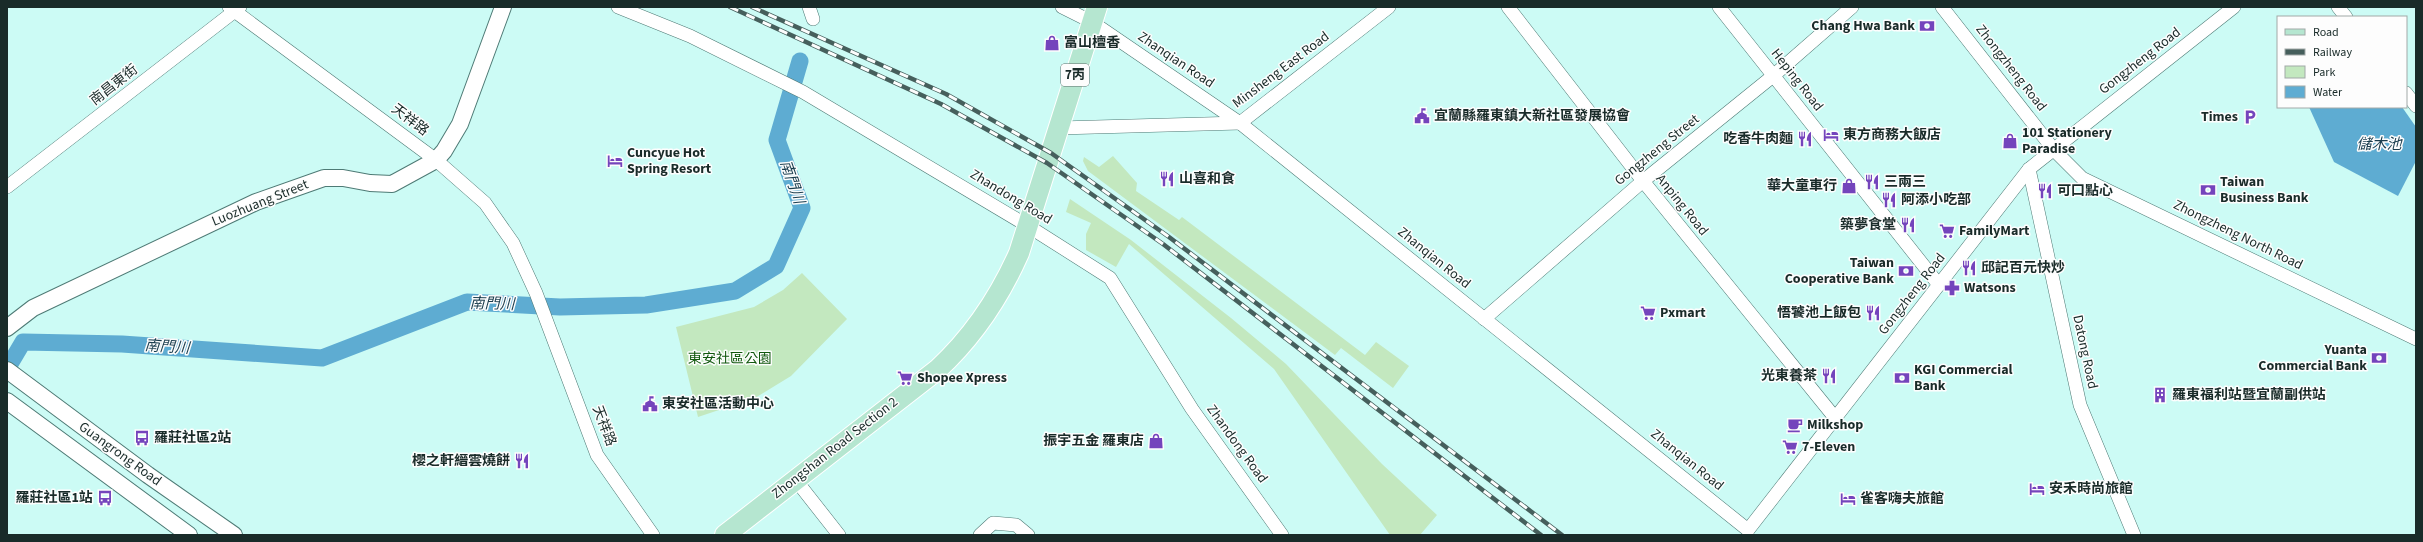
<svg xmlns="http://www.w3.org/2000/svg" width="2423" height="542" font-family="'Source Sans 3','Noto Sans TC',sans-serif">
<rect width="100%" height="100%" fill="#ccfbf5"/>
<!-- green -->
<g fill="#c3e8bf">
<polygon points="1113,156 1137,183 1136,191 1179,220 1182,217 1365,355 1376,342 1409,366 1393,388 1341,348 1335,355 1088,171 1083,161 1084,157 1099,167"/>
<polygon points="1070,199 1131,240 1231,318 1286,364 1382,464 1437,515 1420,535 1390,535 1274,369 1129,244 1116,267 1086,250 1086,234 1091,223 1066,212"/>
<polygon points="802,273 847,319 791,376 755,398 698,417 676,327 754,307 783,290"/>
</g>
<!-- water -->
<polygon fill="#5eacd2" points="2309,107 2402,107 2416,127 2416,161 2398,196 2334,162"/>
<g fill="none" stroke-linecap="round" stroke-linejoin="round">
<!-- canal -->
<polyline stroke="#5eacd2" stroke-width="17" points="7,369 23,342 122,344 322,358 467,302 560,307 646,305 735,291 776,266 802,208 777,140 800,61"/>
<!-- minor casing -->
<g stroke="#4e7a75" stroke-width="14">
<g id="minor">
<polyline points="229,7 436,160 485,203 513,243 536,293 597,455 653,535"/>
<polyline points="618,7 690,36 803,92 1028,226 1110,278 1192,409 1282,535"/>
<polyline points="809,7 813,19"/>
<polyline points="1062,7 1092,22 1240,123 1748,530"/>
<polyline points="1508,7 1643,181 1836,419"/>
<polyline points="1719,7 1939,285"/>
<polyline points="1942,7 2054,150 2082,178 2416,339"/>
<polyline points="2338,7 2346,17"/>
<polyline points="2406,93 2416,106"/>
<polyline points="1059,128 1240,123 1389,7"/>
<polyline points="2029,169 2080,405 2134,535"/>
<polyline points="7,187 240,7"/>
<polyline points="1484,319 1643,181 1773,76 1852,7"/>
<polyline points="795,479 839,535"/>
<polyline points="1748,530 2029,169 2234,7"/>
<polyline points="980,535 993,523 1016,525 1028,535"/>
</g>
</g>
<!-- tertiary casing -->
<g stroke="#4e7a75" stroke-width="18">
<g id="tertiary">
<polyline points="7,328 33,308 256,202 324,178 343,178 370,183 392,184 436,160 444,151 460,124 503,7"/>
<polyline points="7,370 148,475 234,535"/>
<polyline points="7,401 189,535"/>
</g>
</g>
<!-- primary casing -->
<g stroke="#fff" stroke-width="22">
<path id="primary" d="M725,535L937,370C974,336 999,298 1019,253L1097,7"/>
</g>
<!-- minor -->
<use href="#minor" stroke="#fff" stroke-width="13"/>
<!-- tertiary -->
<use href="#tertiary" stroke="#fff" stroke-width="16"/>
<!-- primary -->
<use href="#primary" stroke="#b5e6d0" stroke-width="20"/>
<!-- rail casing -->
<g stroke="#465f5c" stroke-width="4.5">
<g id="rail">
<polyline points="730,7 941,104 1047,163 1163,244 1541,535"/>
<polyline points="752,7 946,94 1051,153 1169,237 1562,535"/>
</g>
</g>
<!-- rail -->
<use href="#rail" stroke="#fdfdfd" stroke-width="3" stroke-dasharray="9" stroke-linecap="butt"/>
</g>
<!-- icons -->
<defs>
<g id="bank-bare" transform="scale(1.2)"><path d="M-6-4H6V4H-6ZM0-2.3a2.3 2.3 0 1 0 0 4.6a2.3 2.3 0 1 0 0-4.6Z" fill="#7444bc" stroke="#fdfdfd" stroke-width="2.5" paint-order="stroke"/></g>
<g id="shop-bare" transform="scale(1.2)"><path d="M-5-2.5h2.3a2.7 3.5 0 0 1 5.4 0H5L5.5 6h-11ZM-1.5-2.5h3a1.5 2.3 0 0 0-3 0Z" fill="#7444bc" stroke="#fdfdfd" stroke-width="2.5" paint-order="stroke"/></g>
<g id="civic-bare" transform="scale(1.2)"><path d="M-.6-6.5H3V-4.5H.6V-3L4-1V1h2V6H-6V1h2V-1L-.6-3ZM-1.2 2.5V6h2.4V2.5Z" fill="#7444bc" stroke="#fdfdfd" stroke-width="2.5" paint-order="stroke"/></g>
<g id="parking-bare" transform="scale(1.2)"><path d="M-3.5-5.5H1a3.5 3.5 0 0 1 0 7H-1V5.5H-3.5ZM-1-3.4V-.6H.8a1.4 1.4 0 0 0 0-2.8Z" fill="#7444bc" stroke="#fdfdfd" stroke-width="2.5" paint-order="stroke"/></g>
<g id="hotel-bare" transform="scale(1.2)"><path d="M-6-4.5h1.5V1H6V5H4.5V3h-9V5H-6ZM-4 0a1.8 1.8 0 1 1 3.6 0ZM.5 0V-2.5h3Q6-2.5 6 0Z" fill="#7444bc" stroke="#fdfdfd" stroke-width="2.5" paint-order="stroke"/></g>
<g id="restaurant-bare" transform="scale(1.2)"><path d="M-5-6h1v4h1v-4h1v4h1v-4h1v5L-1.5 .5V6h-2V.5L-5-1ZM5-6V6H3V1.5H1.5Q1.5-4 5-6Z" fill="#7444bc" stroke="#fdfdfd" stroke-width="2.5" paint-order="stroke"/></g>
<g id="supermarket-bare" transform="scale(1.2)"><path d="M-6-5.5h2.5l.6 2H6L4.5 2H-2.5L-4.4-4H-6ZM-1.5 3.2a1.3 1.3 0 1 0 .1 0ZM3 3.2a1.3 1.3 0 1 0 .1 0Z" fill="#7444bc" stroke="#fdfdfd" stroke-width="2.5" paint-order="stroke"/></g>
<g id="pharmacy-bare" transform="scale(1.2)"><path d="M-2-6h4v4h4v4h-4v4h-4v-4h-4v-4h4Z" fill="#7444bc" stroke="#fdfdfd" stroke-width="2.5" paint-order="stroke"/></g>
<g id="building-bare" transform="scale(1.2)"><path d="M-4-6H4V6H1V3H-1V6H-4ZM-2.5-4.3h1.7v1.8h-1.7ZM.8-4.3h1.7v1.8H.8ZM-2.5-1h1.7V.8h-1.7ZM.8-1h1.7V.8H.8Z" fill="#7444bc" stroke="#fdfdfd" stroke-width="2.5" paint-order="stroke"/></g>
<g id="cafe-bare" transform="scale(1.2)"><path d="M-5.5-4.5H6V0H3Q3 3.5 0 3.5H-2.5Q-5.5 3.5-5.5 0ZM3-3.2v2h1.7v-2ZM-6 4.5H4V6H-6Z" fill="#7444bc" stroke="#fdfdfd" stroke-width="2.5" paint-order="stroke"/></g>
<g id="bus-bare" transform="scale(1.2)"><path d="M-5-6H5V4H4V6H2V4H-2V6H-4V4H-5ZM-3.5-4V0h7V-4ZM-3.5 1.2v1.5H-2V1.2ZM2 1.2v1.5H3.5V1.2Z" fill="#7444bc" stroke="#fdfdfd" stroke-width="2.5" paint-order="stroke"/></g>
</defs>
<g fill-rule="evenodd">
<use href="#bank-bare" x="1927" y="26"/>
<use href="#shop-bare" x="1052" y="43"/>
<use href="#civic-bare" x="1422" y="116"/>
<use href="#parking-bare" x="2250" y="117"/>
<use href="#hotel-bare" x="1831" y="135"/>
<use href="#restaurant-bare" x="1805" y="139"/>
<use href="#shop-bare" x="2010" y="141"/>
<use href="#hotel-bare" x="615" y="161"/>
<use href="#restaurant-bare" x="1167" y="179"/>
<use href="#restaurant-bare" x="1872" y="182"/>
<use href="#shop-bare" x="1849" y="186"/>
<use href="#bank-bare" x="2208" y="190"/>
<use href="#restaurant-bare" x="2045" y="191"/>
<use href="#restaurant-bare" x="1889" y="200"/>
<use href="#restaurant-bare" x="1908" y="225"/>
<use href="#supermarket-bare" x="1947" y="231"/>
<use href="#restaurant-bare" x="1969" y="268"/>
<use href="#bank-bare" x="1906" y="271"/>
<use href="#pharmacy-bare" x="1952" y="288"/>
<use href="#supermarket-bare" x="1648" y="313"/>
<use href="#restaurant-bare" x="1873" y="313"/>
<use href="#bank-bare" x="2379" y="358"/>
<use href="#restaurant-bare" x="1829" y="376"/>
<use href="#supermarket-bare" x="905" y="378"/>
<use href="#bank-bare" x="1902" y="378"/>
<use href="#building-bare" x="2160" y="395"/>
<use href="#civic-bare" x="650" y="404"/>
<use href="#cafe-bare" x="1795" y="425"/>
<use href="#bus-bare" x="142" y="438"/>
<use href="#shop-bare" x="1156" y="441"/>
<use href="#supermarket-bare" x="1790" y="447"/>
<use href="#restaurant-bare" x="522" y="461"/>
<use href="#hotel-bare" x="2037" y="489"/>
<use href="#bus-bare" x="105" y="498"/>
<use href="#hotel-bare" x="1848" y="499"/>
</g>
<g text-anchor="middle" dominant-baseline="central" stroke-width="3" stroke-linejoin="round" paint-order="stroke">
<!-- shield labels -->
<rect fill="#fdfdfd" stroke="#5d6a69" stroke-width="1" x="1061" y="64" width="28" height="22" rx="3"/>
<g font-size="13" font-weight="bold" fill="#192b29">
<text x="1075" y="75">7丙</text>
</g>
<!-- poi labels -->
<g font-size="14" font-weight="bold" fill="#192b29" stroke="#fdfdfd" text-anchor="start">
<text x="1915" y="26" text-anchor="end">Chang Hwa Bank</text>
<text x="1064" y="43">富山檀香</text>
<text x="1434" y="116">宜蘭縣羅東鎮大新社區發展協會</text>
<text x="2238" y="117" text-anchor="end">Times</text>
<text x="2022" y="133">101 Stationery<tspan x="2022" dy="16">Paradise</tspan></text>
<text x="1843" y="135">東方商務大飯店</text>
<text x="1793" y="139" text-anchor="end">吃香牛肉麵</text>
<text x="627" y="153">Cuncyue Hot<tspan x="627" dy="16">Spring Resort</tspan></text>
<text x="1179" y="179">山喜和食</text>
<text x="1884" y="182">三兩三</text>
<text x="2220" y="182">Taiwan<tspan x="2220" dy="16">Business Bank</tspan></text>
<text x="1837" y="186" text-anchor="end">華大童車行</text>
<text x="2057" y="191">可口點心</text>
<text x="1901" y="200">阿添小吃部</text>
<text x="1896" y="225" text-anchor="end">築夢食堂</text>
<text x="1959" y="231">FamilyMart</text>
<text x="1894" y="263" text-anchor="end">Taiwan<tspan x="1894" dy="16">Cooperative Bank</tspan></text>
<text x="1981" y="268">邱記百元快炒</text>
<text x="1964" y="288">Watsons</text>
<text x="1660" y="313">Pxmart</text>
<text x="1861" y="313" text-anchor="end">悟饕池上飯包</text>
<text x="2367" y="350" text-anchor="end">Yuanta<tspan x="2367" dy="16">Commercial Bank</tspan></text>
<text x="1914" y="370">KGI Commercial<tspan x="1914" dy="16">Bank</tspan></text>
<text x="1817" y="376" text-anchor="end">光東養茶</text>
<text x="917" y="378">Shopee Xpress</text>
<text x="2172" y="395">羅東福利站暨宜蘭副供站</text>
<text x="662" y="404">東安社區活動中心</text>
<text x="1807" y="425">Milkshop</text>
<text x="154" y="438">羅莊社區2站</text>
<text x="1144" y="441" text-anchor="end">振宇五金 羅東店</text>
<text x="1802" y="447">7-Eleven</text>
<text x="510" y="461" text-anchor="end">櫻之軒縉雲燒餅</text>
<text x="2049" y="489">安禾時尚旅館</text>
<text x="93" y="498" text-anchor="end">羅莊社區1站</text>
<text x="1860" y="499">雀客嗨夫旅館</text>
</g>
<!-- street labels -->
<g font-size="14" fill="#192b29" stroke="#fdfdfd">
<text transform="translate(1176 60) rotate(34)">Zhanqian Road</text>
<text transform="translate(2140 61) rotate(-38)">Gongzheng Road</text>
<text transform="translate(2011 68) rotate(52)">Zhongzheng Road</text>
<text transform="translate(1281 70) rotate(-37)">Minsheng East Road</text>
<text transform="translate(1797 80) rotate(52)">Heping Road</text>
<text transform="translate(114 85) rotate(-38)">南昌東街</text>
<text transform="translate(410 120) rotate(37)">天祥路</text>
<text transform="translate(1657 150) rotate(-39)">Gongzheng Street</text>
<text transform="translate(1011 197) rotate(31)">Zhandong Road</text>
<text transform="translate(260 203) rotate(-22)">Luozhuang Street</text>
<text transform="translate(1682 205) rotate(51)">Anping Road</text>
<text transform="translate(2238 235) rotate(26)">Zhongzheng North Road</text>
<text transform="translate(1434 258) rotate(39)">Zhanqian Road</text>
<text transform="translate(1912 294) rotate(-52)">Gongzheng Road</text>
<text transform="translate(2085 352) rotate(78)">Datong Road</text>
<text transform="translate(604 426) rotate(69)">天祥路</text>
<text transform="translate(1237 444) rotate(54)">Zhandong Road</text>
<text transform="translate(835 448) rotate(-38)">Zhongshan Road Section 2</text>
<text transform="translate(120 454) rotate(36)">Guangrong Road</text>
<text transform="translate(1687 460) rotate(39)">Zhanqian Road</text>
</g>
<!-- park labels -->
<g font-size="14" fill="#11580e" stroke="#fdfdfd">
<text x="730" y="359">東安社區公園</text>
</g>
<!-- water labels -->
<g font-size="15" font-style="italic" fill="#1a3d4e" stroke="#fdfdfd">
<text x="2379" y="144">儲木池</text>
<text transform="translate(792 182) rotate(71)">南門川</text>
<text transform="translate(492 304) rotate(1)">南門川</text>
<text transform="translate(167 347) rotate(4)">南門川</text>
</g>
</g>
<!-- border -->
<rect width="2423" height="542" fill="none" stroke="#192b29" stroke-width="16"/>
<!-- legend -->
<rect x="2277" y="16" width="130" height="92" fill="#fdfdfd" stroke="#a2a9a8"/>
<rect x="2285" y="29" width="20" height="6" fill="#b5e6d0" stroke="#a2a9a8"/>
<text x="2313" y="36" font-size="12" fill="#192b29">Road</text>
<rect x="2285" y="49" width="20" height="6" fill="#465f5c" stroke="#a2a9a8"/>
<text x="2313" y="56" font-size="12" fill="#192b29">Railway</text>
<rect x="2285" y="66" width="20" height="12" fill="#c3e8bf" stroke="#a2a9a8"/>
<text x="2313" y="76" font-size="12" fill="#192b29">Park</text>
<rect x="2285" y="86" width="20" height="12" fill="#5eacd2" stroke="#a2a9a8"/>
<text x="2313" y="96" font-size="12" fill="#192b29">Water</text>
</svg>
